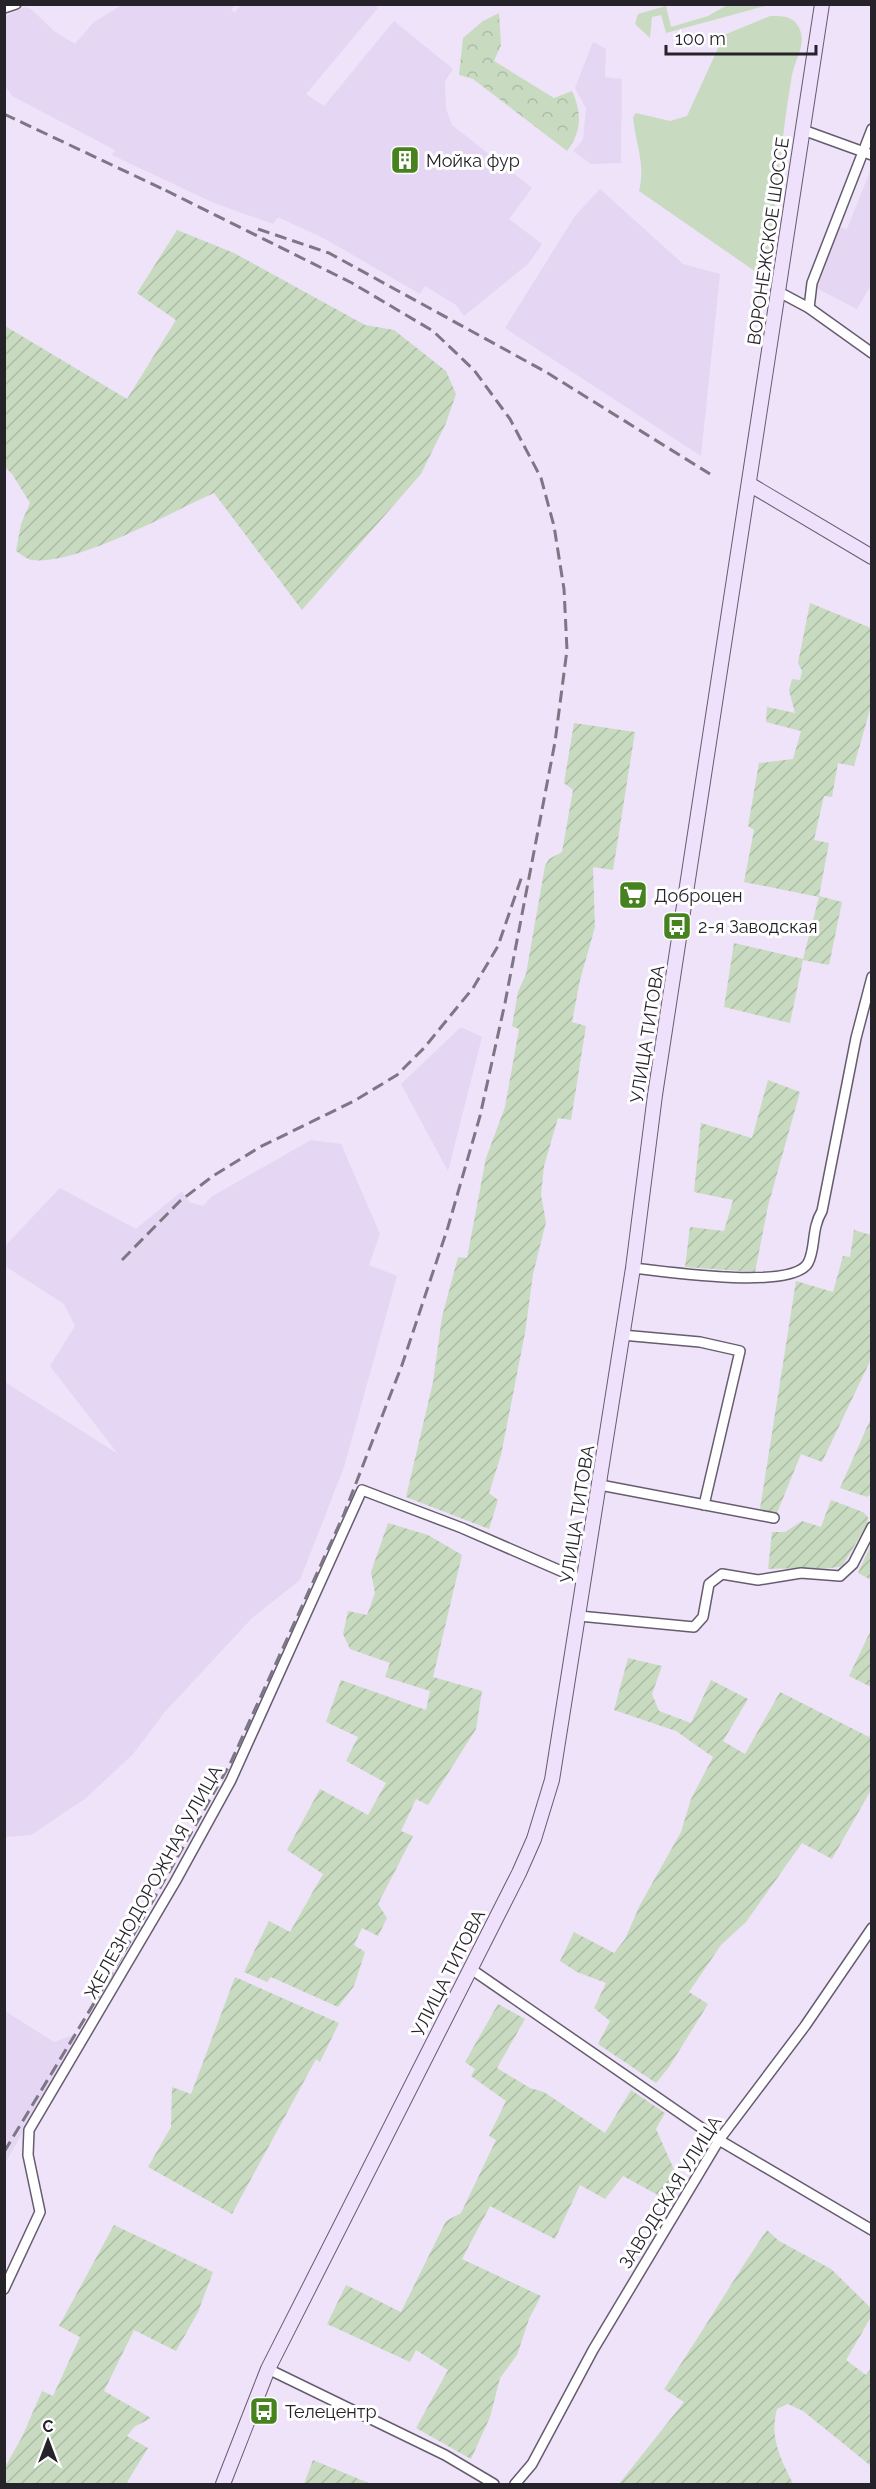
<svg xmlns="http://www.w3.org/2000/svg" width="876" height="2489" font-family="Raleway,sans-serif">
<defs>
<pattern id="forest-crowns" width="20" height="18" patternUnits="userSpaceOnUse" patternTransform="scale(1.5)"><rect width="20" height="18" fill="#c8dbc0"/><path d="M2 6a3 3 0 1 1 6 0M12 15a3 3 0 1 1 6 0" fill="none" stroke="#acbca5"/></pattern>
<pattern id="garden-furrows" width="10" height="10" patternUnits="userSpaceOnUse" patternTransform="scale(1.5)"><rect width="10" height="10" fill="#c8dbc0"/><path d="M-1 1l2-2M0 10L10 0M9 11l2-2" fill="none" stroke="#acbca5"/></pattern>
</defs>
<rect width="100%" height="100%" fill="#eee3f9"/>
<!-- built -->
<g fill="#e5d6f3">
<polygon points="122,5 235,5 231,10 235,12 241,5 374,5 378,8 306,94 324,106 394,21 453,69 445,81 446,109 452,125 532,188 509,219 542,244 528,264 464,316 456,305 425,286 420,294 325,239 278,217 273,224 214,203 112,155 115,150 12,96 5,86 5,16 25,7 31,9 54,31 75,44 94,22"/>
<polygon points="593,42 606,49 605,77 622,79 621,163 591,164 573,151 583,140 586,108 575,88"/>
<polygon points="871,169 871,285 857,309 820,290 817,285 837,227 847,229"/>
<polygon points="600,189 683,264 720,274 701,456 505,328 575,216"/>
<polygon points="461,1027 482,1037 448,1171 401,1084"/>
<polygon points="311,1140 341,1144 380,1234 369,1265 397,1276 344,1467 300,1580 252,1618 164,1713 133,1754 86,1798 31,1835 5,1837 5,1382 118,1454 50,1366 75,1326 64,1304 5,1266 5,1246 60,1188 136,1229 182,1191 189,1202 203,1206 211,1197"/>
<polygon points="5,2011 54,2042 73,2035 78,2038 5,2163"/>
</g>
<!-- grass -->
<g fill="#c8dbc0">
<polygon points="729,4 769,5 666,33 661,15 652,17 650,38 635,24 638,14 666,6 671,27 708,16"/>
<path d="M770,16C784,16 795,16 800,30C806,46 795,59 792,75C781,139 776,205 767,270L756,272L639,191C646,164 635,142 633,117L636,113L670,121L687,116L724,35Z"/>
</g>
<!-- forest -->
<path fill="url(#forest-crowns)" d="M499,13L501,45L494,61L554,98L572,91C582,112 582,132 567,151L473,79L459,75L463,38L483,21Z"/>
<!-- garden -->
<g fill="url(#garden-furrows)">
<path d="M177,230L234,253L365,325L394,330L446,371L456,394L446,423L421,474L302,610L214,493C171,512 76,566 32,560C26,559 21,554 16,551L21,524L30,503L12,474L5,467V326L127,399L176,320L137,293Z"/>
<polygon points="810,603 871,628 871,706 854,766 838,763 832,797 824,796 814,840 829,843 819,896 842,902 829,965 803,960 790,1023 724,1007 734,943 803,959 819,897 744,882 754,830 748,826 759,763 793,759 801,731 766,722 767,707 795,713 789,690 792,679 800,680 802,671 798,663"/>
<polygon points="574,723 635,732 613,870 593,867 595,927 580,980 572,1022 586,1026 571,1120 558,1118 544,1166 541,1195 546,1222 533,1274 525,1333 501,1455 489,1493 498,1500 489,1529 406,1497 433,1382 442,1317 458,1257 467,1258 486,1158 505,1107 519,1029 512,1026 518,992 526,974 545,866 549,859 562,852 573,790 564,783"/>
<polygon points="768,1080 800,1092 768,1206 755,1272 685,1267 690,1227 724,1231 733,1200 694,1192 701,1123 752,1138"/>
<polygon points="854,1230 871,1235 871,1359 822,1462 801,1454 777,1513 760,1509 796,1281 833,1292 843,1256 850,1257"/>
<polygon points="871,1418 871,1494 867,1497 840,1488"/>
<path d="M831,1500L863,1512L868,1517L867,1525L842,1566C825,1571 789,1567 768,1569L772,1532H785L802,1521L821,1527Z"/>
<polygon points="388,1523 428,1535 462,1555 433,1677 482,1691 476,1729 428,1805 416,1799 401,1831 413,1836 378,1904 387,1918 378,1936 362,1928 354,1945 365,1952 354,1986 338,2007 271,1977 267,1982 244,1972 269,1921 290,1932 323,1874 287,1850 320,1789 368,1815 386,1783 346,1761 358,1737 326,1722 341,1680 426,1710 430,1691 385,1677 390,1663 350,1649 343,1634 348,1611 367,1615 375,1593 371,1572"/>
<polygon points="870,1547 871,1547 871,1580 858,1573"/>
<polygon points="871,1630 872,1687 871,1687 849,1676"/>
<polygon points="628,1658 662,1666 652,1694 659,1711 691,1723 711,1680 748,1699 723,1741 745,1754 780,1692 869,1737 871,1732 871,1790 832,1859 802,1843 746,1922 721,1945 689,1992 708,2004 669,2067 656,2083 598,2044 610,2021 594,2008 606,1983 577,1972 560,1961 574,1932 614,1953 625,1939 640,1905 681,1832 691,1799 713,1757 676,1731 614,1710"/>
<polygon points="235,1977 339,2023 320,2062 316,2059 232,2214 148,2167 171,2127 172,2087 191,2094"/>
<polygon points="498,2004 525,2019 497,2068 530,2088 544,2092 605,2133 631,2090 665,2113 656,2129 679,2181 667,2200 623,2176 605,2199 580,2185 555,2239 490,2206 462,2259 541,2296 529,2319 517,2355 500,2378 490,2417 471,2459 416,2428 448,2370 416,2350 410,2362 327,2324 346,2285 401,2312 446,2221 461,2213 496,2140 489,2136 506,2101 471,2076 475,2069 465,2062"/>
<polygon points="114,2225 213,2272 198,2312 176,2351 134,2330 104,2391 151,2418 134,2427 127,2436 148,2448 126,2484 5,2484 5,2467 22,2437 42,2391 53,2396 80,2337 59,2326"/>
<path d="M767,2230L779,2241L831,2269L871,2308V2317L846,2360L866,2375L871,2368V2466L803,2411L788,2404L777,2409C769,2438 781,2459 793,2484H619L684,2402L664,2389C700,2337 731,2282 767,2230Z"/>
<polygon points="313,2460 371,2484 304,2484"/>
</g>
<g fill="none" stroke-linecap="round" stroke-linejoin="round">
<!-- street casing -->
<g stroke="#665c6f" stroke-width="12">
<g id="street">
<polyline points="4,8 16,4"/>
<polyline points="803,130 872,155"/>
<polyline points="779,292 809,308 872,353"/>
<polyline points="809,308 812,283 872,129"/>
<path d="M633,1268C664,1271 792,1291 808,1263C816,1248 811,1229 822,1211L856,1038L872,977"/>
<polyline points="622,1335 700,1342 740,1351 704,1505"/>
<polyline points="600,1485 774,1518"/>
<polyline points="579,1616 694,1627 703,1617 709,1584 722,1574 758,1580 801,1573 840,1576 853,1564 872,1527"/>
<polyline points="471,1969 719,2140 872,2230"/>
<polyline points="4,2289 40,2212 28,2155 29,2130 175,1882 231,1780 362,1490 462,1528 584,1581"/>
<polyline points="268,2369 445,2455 494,2484"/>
<polyline points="515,2484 532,2464 593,2350 719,2140 805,2026 872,1928"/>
</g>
</g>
<!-- secondary casing -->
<g stroke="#665c6f" stroke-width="16">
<g id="secondary">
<polyline points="749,484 872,557"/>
<polyline points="223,2484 268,2369 519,1873 534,1839 552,1780 633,1268 655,1095 822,4"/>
</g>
</g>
<!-- street -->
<use href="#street" stroke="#fff" stroke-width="9"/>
<!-- secondary -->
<use href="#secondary" stroke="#efe0fb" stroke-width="14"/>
<!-- rail -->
<g stroke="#7d7684" stroke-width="3" stroke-dasharray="12 6" stroke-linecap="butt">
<polyline points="4,114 167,191"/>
<polyline points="258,229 329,253 546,372 710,474"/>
<polyline points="122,1260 180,1201 213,1176 260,1147 354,1101 397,1075 424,1048 473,988 498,946 523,873"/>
<polyline points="4,2152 108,1980 230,1764 344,1514 402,1365 448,1227 480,1116 505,1003 555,742 567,650 564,589 554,526 541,478 510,419 474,370 433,331 352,283 161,188"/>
</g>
</g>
<!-- icons -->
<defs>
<g id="building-square" transform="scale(1.5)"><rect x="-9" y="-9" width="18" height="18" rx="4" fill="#46821e" stroke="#fff"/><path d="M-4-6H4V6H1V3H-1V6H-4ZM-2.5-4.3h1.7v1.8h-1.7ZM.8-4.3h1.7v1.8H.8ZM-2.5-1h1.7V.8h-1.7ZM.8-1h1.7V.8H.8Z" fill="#fff"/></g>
<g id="supermarket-square" transform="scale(1.5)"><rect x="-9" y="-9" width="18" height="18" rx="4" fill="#46821e" stroke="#fff"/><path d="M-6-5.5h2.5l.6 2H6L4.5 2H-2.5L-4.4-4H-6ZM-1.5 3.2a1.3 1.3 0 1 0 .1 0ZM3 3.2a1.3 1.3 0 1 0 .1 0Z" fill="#fff"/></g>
<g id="bus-square" transform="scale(1.5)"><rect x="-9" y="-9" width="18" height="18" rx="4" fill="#46821e" stroke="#fff"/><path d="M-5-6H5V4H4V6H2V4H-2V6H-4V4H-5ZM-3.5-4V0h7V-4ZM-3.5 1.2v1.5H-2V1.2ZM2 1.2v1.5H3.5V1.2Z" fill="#fff"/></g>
</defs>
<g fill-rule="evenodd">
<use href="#building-square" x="405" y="160"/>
<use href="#supermarket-square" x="633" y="895"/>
<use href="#bus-square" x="677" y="926"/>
<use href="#bus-square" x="264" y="2411"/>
</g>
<g text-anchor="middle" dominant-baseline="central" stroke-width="6" stroke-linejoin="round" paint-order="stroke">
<!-- poi labels -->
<g font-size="18" fill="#26222a" stroke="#fff" text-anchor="start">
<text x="426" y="160">Мойка фур</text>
<text x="654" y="895">Доброцен</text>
<text x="698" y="926">2-я Заводская</text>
<text x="285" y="2411">Телецентр</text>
</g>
<!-- street labels -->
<g font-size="18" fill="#26222a" stroke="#fff">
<text transform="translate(768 241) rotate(-82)">ВОРОНЕЖСКОЕ ШОССЕ</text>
<text transform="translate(647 1034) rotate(-81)">УЛИЦА ТИТОВА</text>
<text transform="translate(577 1514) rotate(-81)">УЛИЦА ТИТОВА</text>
<text transform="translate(153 1882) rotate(-61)">ЖЕЛЕЗНОДОРОЖНАЯ УЛИЦА</text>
<text transform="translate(448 1973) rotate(-63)">УЛИЦА ТИТОВА</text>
<text transform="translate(670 2192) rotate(-58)">ЗАВОДСКАЯ УЛИЦА</text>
</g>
</g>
<!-- border -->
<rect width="876" height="2489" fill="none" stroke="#26222a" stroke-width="12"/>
<!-- north arrow -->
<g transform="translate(48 2441)" stroke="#ffffff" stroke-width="4.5" paint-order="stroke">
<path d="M0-4.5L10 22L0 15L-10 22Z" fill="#26222a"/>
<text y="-9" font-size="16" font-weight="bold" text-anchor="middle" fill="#26222a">С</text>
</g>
<!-- scale -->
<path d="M666 45v9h150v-9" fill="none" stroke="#26222a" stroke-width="3"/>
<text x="675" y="45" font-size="18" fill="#26222a" stroke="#ffffff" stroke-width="4.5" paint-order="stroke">100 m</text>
</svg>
